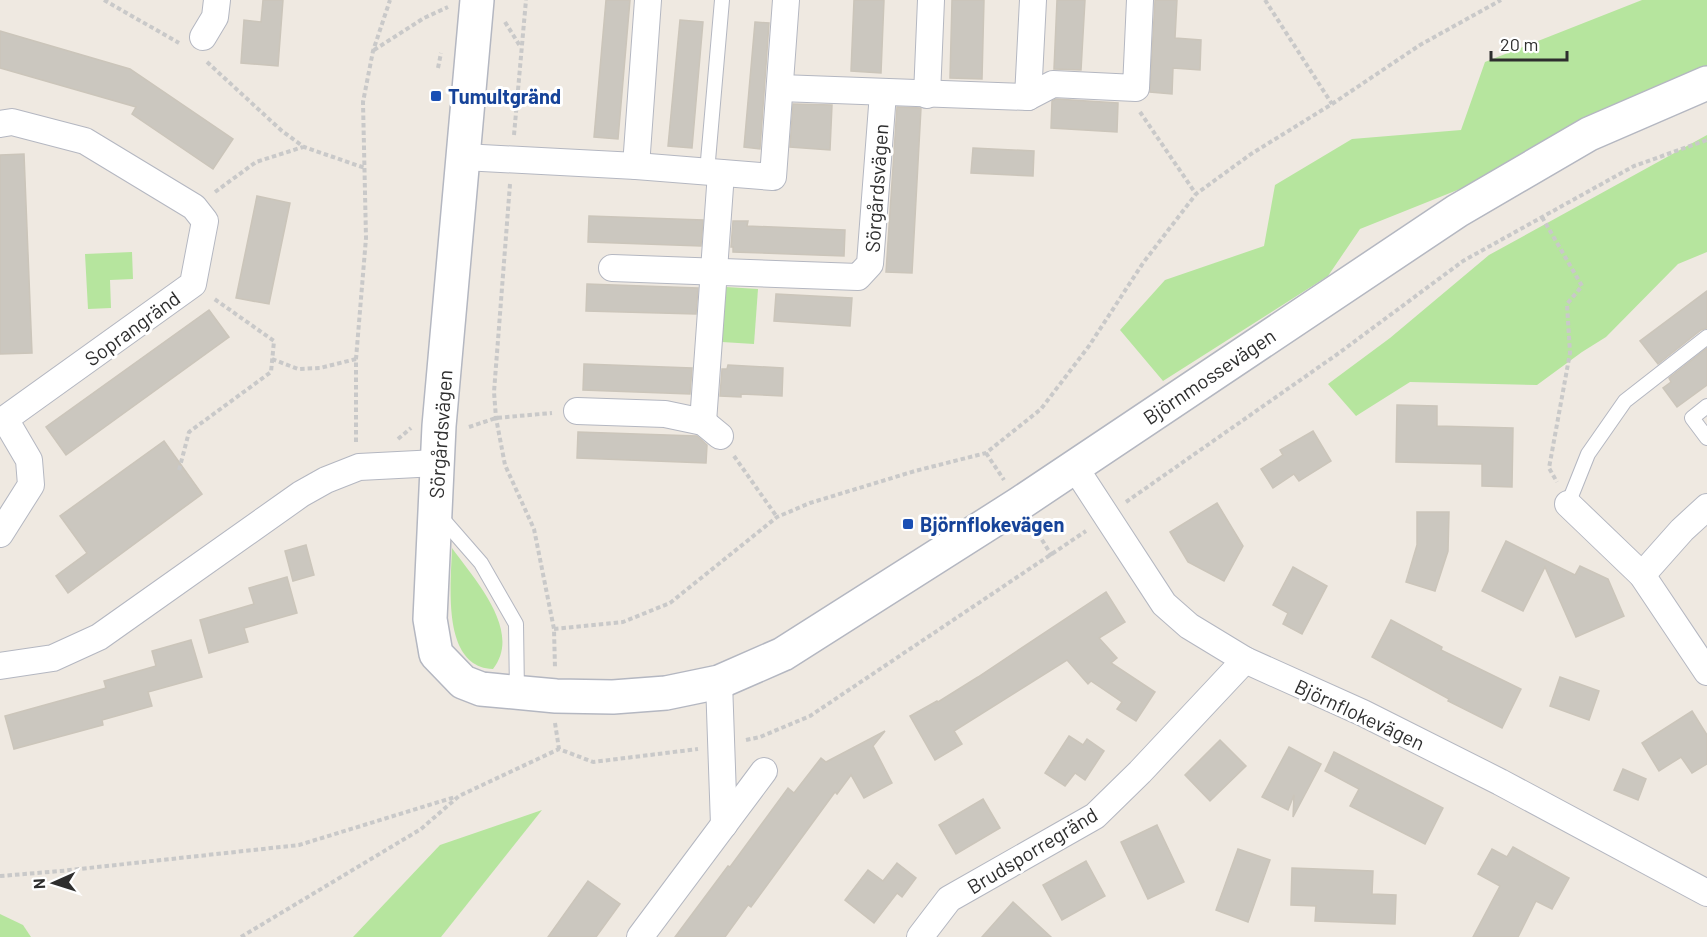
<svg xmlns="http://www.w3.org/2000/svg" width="1707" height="937" font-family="Barlow,sans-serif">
<rect width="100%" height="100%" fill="#efe9e1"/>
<!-- green -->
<g fill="#b6e59e">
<polygon points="1642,0 1707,0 1707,69 1470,185 1360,229 1328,276 1163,381 1120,330 1165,280 1264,246 1275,185 1352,139 1461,130 1485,62"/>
<polygon points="1707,135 1707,252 1678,264 1606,337 1582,352 1537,385 1410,382 1356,416 1328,384 1390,338 1489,255"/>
<polygon points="132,252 133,279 110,280 111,308 88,309 85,254"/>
<polygon points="726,287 758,289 754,344 722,342"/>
<path d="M452,548C474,579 523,631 493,669C441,667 451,584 452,548Z"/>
<polygon points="542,810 441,937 353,937 440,845"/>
<polygon points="0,914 23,925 31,937 0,937"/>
</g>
<!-- building -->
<g fill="#cbc7bf" stroke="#cbc5ba" stroke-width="1.5">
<polygon points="263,0 283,0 278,66 241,63 244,20 261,22"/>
<polygon points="606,0 630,0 618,139 594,137"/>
<polygon points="854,0 884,0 881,73 851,71"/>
<polygon points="952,0 984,0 982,79 950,78"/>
<polygon points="1057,0 1085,0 1081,70 1054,69"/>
<polygon points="1155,0 1177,0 1175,38 1201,40 1200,70 1173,68 1172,94 1150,92"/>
<polygon points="680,20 703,22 692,148 668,146"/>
<polygon points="755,22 769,23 760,149 744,147"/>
<polygon points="0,31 130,69 233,139 213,169 132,114 136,107 0,68"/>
<polygon points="1056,99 1118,103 1117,132 1051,128 1052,101"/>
<polygon points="793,104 832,105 830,150 790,147"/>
<polygon points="897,107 921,108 912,273 886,272"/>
<polygon points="973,148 1034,151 1033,176 971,173"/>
<polygon points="24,154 32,353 0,354 0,155"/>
<polygon points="257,196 290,203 269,304 236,298"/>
<polygon points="589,216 703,220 701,246 588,242"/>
<polygon points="733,221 748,221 747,226 845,230 844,256 733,252 733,247 731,247"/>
<polygon points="587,284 698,288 696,314 586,311"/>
<polygon points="1707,291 1707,328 1701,330 1658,364 1640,341"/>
<polygon points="776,294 852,298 850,326 774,321"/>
<polygon points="209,310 229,337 66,455 46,427"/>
<polygon points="1707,348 1707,385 1677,407 1663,388 1671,382 1669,378"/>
<polygon points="584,364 692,368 690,394 583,390"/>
<polygon points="728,365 783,368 782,396 741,394 741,397 720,396 722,369 727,369"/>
<polygon points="1397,405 1437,406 1437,426 1513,428 1512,487 1482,486 1482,464 1396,462"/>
<polygon points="1313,431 1331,461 1299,481 1294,474 1273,488 1261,469 1283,455 1280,450"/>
<polygon points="578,432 697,436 707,445 706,463 577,458"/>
<polygon points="164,441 202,494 68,593 56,576 87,553 60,516"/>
<polygon points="1217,503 1243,546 1224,581 1188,562 1170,532"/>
<polygon points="1417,512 1449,512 1448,551 1435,591 1406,582 1417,545"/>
<polygon points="1506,541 1575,575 1580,566 1608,579 1624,616 1576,637 1545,567 1523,611 1482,591"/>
<polygon points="306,545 314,575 293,581 285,551"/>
<polygon points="1293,567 1327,586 1302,634 1283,624 1288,613 1273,605"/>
<polygon points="287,577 297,613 244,628 248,642 209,653 200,620 254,604 249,588"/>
<polygon points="1106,592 1125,622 1099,638 1117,658 1111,663 1155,692 1136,721 1117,709 1122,702 1091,681 1088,684 1067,660 954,731 962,744 935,760 910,716 937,701 938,702 978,677"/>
<polygon points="1391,620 1442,647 1441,650 1521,689 1502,728 1448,701 1449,699 1372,657"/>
<polygon points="191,640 202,677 148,692 152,706 102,720 103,725 14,749 5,716 106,688 104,681 156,666 152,651"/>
<polygon points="1560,677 1599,691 1589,720 1550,706"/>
<polygon points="1692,711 1707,735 1707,764 1692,773 1681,757 1659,771 1642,743"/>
<polygon points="885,731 873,746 892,783 864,798 851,775 837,794 835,792 751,907 748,905 725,937 675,937 728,866 730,867 788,788 794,793 821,758 826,762"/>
<polygon points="1069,736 1083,745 1087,739 1104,751 1085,780 1075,773 1065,786 1045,773"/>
<polygon points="1220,740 1246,766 1210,801 1185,775"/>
<polygon points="1289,747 1321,764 1293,817 1294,795 1288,810 1262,797"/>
<polygon points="1334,752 1443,808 1425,844 1350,806 1359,789 1325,771"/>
<polygon points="1623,769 1646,779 1638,800 1614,790"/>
<polygon points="983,799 1000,828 956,854 939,825"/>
<polygon points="1157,825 1184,882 1148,899 1121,842"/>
<polygon points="1513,847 1569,878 1552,909 1536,901 1518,937 1473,937 1500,886 1478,874 1492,849 1507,857"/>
<polygon points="1238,849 1270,860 1248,922 1216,910"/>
<polygon points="1086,861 1105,896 1062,920 1043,885"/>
<polygon points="897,863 916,878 902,897 897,893 874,923 845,900 868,870 883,881"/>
<polygon points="1292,868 1373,871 1372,894 1396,895 1395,924 1315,921 1316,906 1291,905"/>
<polygon points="588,881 620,904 596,937 548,937"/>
<polygon points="1013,902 1051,937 982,937"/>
</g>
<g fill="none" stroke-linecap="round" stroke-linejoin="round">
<!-- lane casing -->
<g stroke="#b4b7c1" stroke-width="16">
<g id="lane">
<polyline points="707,172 722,0"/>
<polyline points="1707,406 1692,418 1707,438"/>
<polyline points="1568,504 1588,454 1625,401 1707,337"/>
<polyline points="440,516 481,563 516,624 517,693"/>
</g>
</g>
<!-- street casing -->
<g stroke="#b4b7c1" stroke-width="28">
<g id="street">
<polyline points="203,37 215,17 217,0"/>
<polyline points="780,88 1028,97 1053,84 1136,88 1140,0"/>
<polyline points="927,95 931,0"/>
<polyline points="1028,97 1033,0"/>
<polyline points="0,124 12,122 85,141 194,207 205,221 193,284 5,419 29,460 31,485 0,534"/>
<polyline points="463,157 636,166 773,177 786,0"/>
<polyline points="636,166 648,0"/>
<polyline points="612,268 858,277 870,264 883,93"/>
<polyline points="577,411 665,414 703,422 720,436"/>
<polyline points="703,422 721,173"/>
<polyline points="1074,466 1164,604 1189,626 1245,660 1363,713 1500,782 1707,893"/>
<polyline points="1568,504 1642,575 1707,672"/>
<polyline points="1642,575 1682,530 1707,507"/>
<polyline points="0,666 53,658 99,637 301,494 326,480 359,467 437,463"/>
<polyline points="719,682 724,825"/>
<polyline points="640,937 764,771"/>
<polyline points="920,937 949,899 1095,816 1140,772 1245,660"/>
</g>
</g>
<!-- secondary casing -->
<g stroke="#b4b7c1" stroke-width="36">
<polyline id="secondary" points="477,0 439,426 430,619 436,654 463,682 481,689 556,696 613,697 666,693 719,682 783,654 1019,504 1457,211 1589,134 1707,83"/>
</g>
<!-- path -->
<g stroke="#c9c9c9" stroke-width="4" stroke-dasharray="4.5 3" stroke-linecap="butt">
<polyline points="104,0 179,43"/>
<polyline points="1265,0 1332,104"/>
<polyline points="505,22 520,46"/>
<polyline points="374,50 424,18 448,7"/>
<polyline points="207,62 282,131 304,147 365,168"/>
<polyline points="438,68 441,53"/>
<polyline points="1140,112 1196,194"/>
<polyline points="514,135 526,0"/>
<polyline points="510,184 494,392 496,418 505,465 534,529 554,629 555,668"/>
<polyline points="215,192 256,162 303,147"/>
<polyline points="1542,217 1582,286 1567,304 1570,353 1549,468 1557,482"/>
<polyline points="272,359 298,369 320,368 356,359"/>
<polyline points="469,427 496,418 552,413"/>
<polyline points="398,439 411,428"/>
<polyline points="356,442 356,359 366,238 363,102 373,51 390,0"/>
<polyline points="986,453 1004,480"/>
<polyline points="734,456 777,517"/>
<polyline points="179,470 189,432 271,372 274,341 213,298"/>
<polyline points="1126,502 1339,353 1463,261 1634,166 1707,140"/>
<polyline points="1034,527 1052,556"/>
<polyline points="554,629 623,622 670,603 777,517 810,503 915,471 986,453 1041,409 1089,346 1143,263 1196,194 1251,154 1332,104 1420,45 1501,0"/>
<polyline points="555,723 559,749"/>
<polyline points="746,740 760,737 810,716 1086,531"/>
<polyline points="0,876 61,871 299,845 455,797"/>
<polyline points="241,937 421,829 459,796 559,749 593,762 698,749"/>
</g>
<!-- lane -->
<use href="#lane" stroke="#fff" stroke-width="14"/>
<!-- street -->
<use href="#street" stroke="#fff" stroke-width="26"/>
<!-- secondary -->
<use href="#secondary" stroke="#fff" stroke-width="33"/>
</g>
<!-- markers -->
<g fill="#1a4fb4" stroke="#fff" stroke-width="2">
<rect x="430" y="90" width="12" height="12" rx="3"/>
<rect x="902" y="518" width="12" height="12" rx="3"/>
</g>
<g text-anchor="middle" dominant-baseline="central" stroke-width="6" stroke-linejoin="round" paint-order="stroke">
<!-- transit labels -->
<g font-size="20" font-weight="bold" fill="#164399" stroke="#fff" text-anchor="start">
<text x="448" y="96">Tumultgränd</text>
<text x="920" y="524">Björnflokevägen</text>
</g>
<!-- street labels -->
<g font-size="20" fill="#2e2e2e" stroke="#fff">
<text transform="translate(876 188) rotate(-86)">Sörgårdsvägen</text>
<text transform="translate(132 328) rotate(-36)">Soprangränd</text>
<text transform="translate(1209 376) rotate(-34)">Björnmossevägen</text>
<text transform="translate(440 434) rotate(-86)">Sörgårdsvägen</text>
<text transform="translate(1360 714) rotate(25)">Björnflokevägen</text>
<text transform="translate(1032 850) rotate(-31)">Brudsporregränd</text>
</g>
</g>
<!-- north arrow -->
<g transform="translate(54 883) rotate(267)" stroke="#ffffff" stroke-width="4.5" paint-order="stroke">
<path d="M0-4.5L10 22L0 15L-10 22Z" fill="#2e2e2e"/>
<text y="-9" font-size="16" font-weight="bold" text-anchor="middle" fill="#2e2e2e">N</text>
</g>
<!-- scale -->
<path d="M1491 51v9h76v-9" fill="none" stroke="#2e2e2e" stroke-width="3"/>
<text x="1500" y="51" font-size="18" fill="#2e2e2e" stroke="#ffffff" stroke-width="4.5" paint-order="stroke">20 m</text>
</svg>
